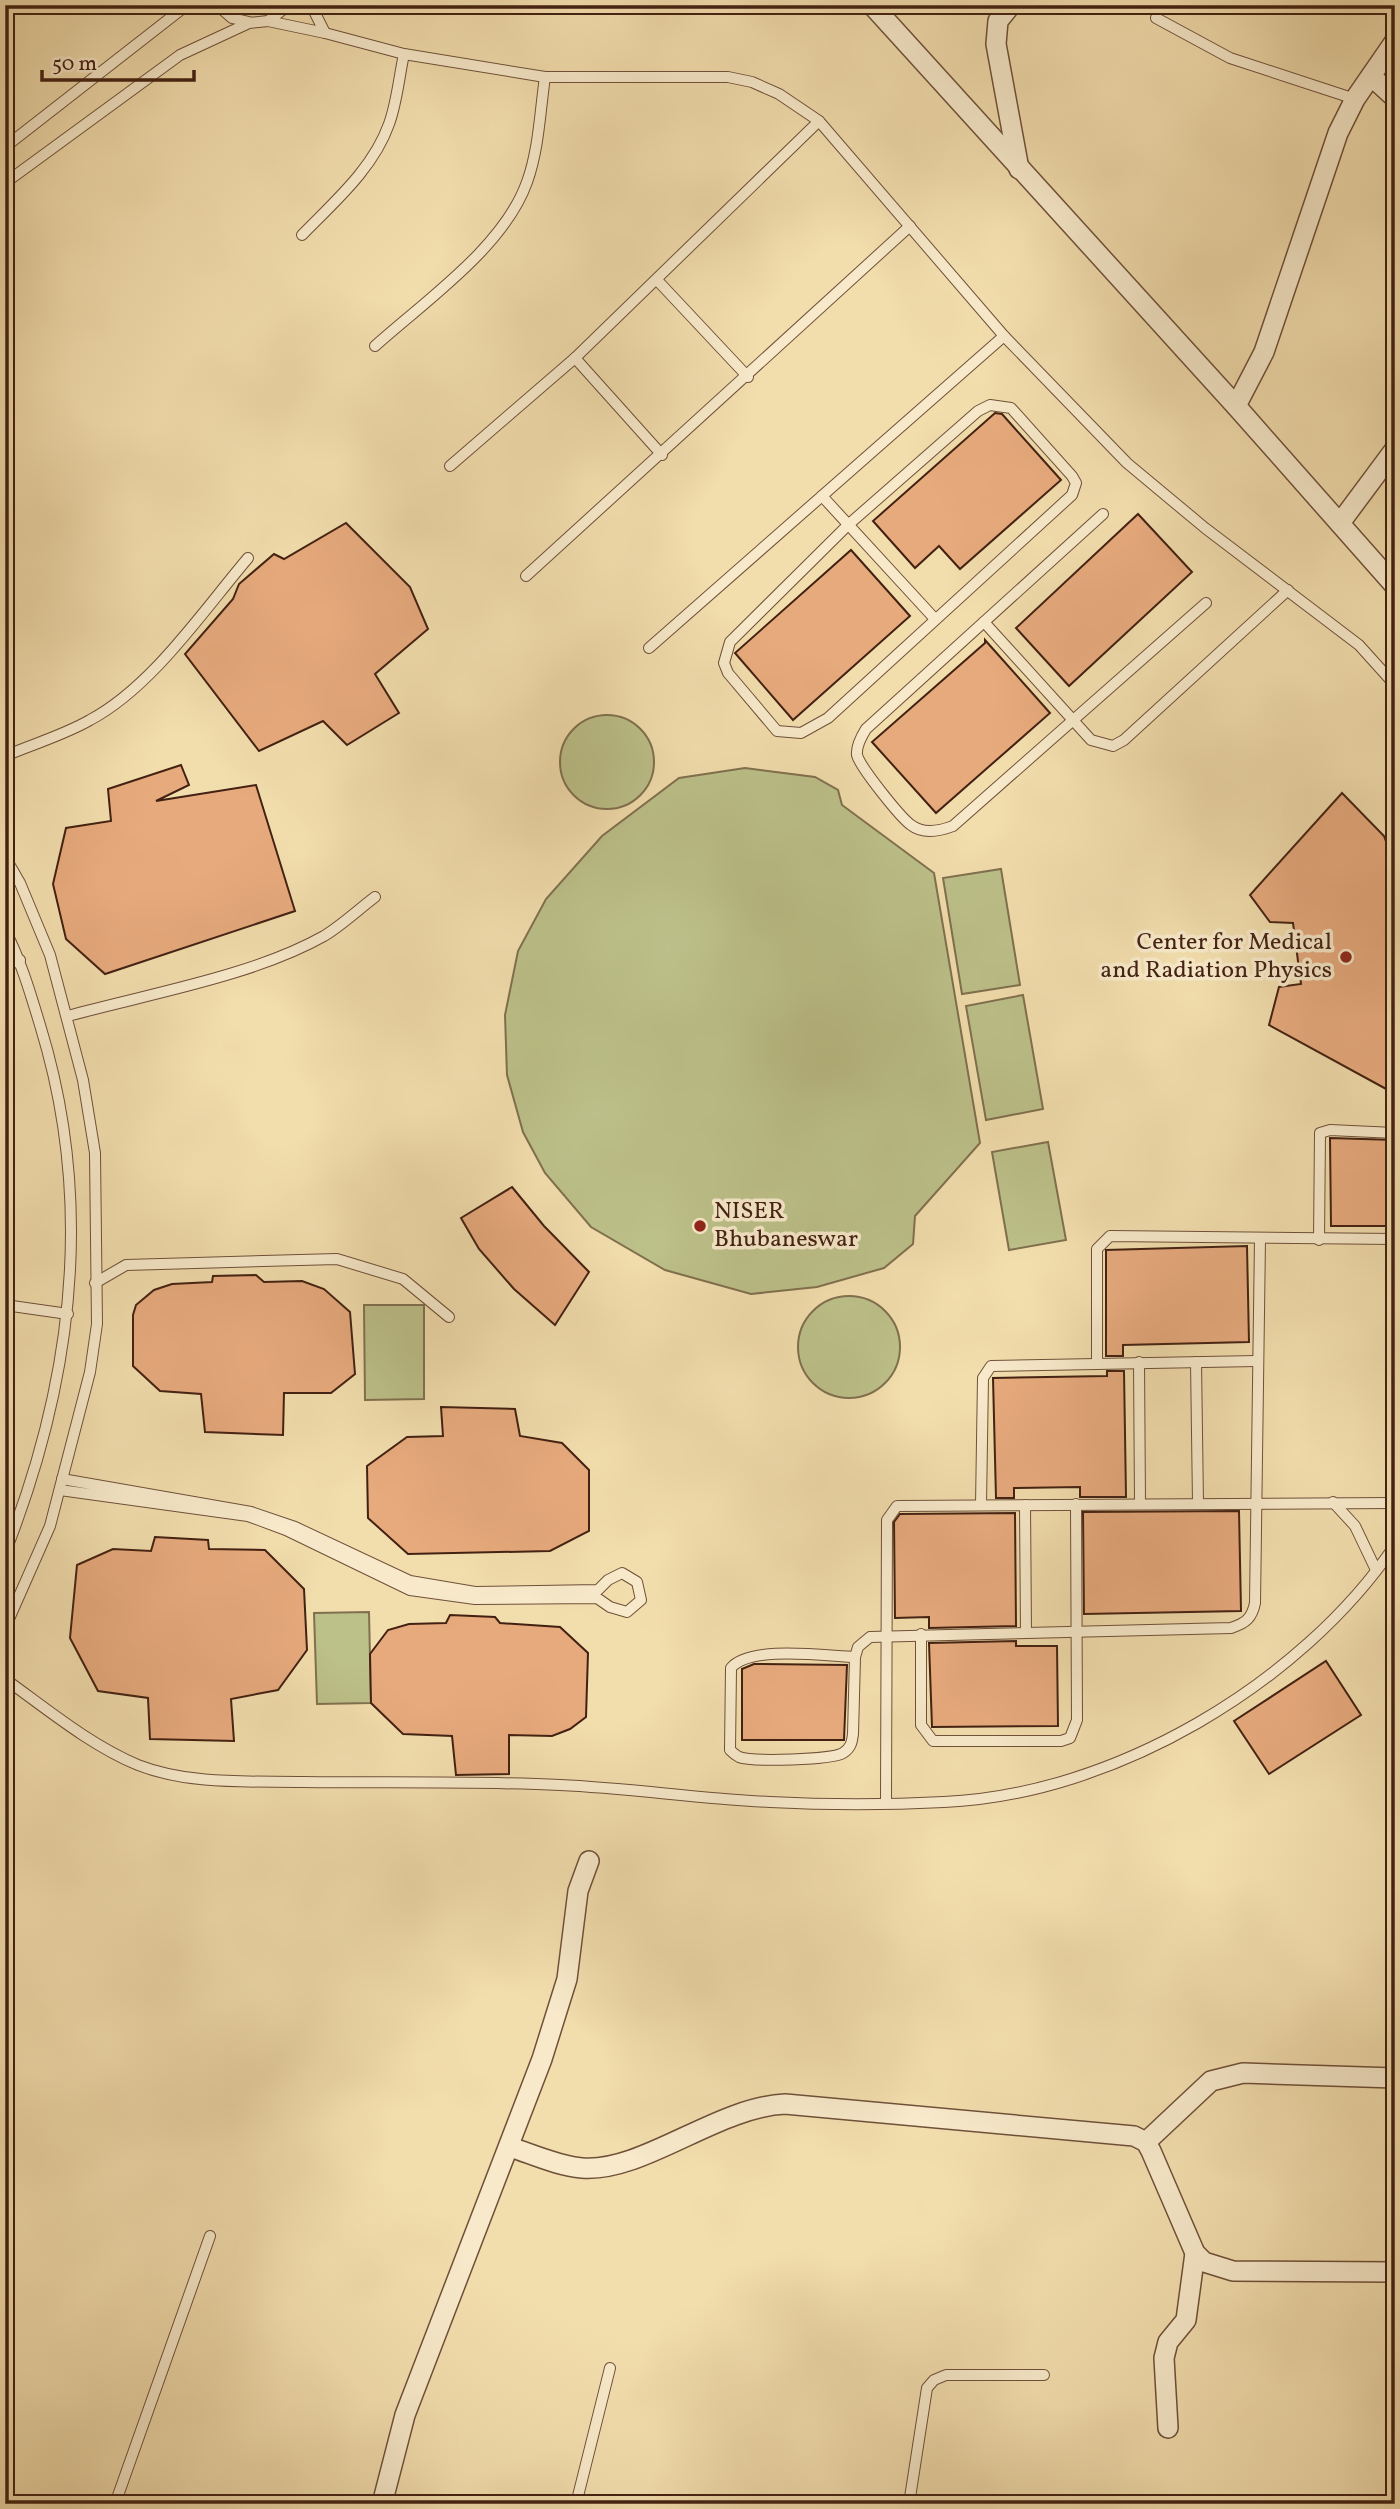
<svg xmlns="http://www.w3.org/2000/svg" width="1400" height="2509" font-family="Vollkorn,serif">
<rect width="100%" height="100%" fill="#f2ddad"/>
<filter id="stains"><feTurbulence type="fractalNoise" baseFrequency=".00286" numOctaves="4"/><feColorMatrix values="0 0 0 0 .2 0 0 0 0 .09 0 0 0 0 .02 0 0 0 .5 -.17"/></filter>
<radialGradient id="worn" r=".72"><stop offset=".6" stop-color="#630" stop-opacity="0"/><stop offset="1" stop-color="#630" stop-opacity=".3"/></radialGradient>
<!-- green -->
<g fill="#bcc089" stroke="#80704e" stroke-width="2">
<circle cx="607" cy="762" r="47"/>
<polygon points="745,768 815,777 838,790 842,805 934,873 980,1143 915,1216 913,1244 884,1268 817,1287 751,1294 665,1270 591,1227 545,1173 523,1132 507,1075 505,1015 518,951 546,899 602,836 679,778"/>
<polygon points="1001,869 1020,985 962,994 943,878"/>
<polygon points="1023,995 1043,1109 986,1120 966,1006"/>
<polygon points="1048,1142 1066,1240 1009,1250 992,1152"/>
<circle cx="849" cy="1347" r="51"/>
<polygon points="364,1305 424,1305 424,1399 365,1400"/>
<polygon points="369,1612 371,1703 317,1704 314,1613"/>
</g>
<!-- building -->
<g fill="#e7aa7d" stroke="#432112" stroke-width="2">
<polygon points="995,413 1002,414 1061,480 960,569 939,546 915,568 873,521"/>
<polygon points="1138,514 1192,572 1069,686 1016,628"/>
<polygon points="346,523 410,587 428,629 375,674 399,713 347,745 323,721 259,751 185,654 233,599 239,584 274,554 284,559"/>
<polygon points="851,550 910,616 793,720 735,653"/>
<polygon points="985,640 1050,713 936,813 872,742 985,643"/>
<polygon points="181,765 189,785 156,801 256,785 295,911 105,974 66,939 53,884 66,828 111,821 108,789"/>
<polygon points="1342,793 1384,836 1395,866 1395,1074 1388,1090 1269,1025 1279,987 1301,984 1293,923 1270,922 1250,895"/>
<polygon points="1330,1138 1395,1140 1395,1226 1331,1226"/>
<polygon points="512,1187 544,1226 589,1272 555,1325 514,1289 479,1249 461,1218"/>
<polygon points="1247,1246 1249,1342 1123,1345 1123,1356 1106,1356 1106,1250"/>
<polygon points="256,1275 264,1282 302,1281 324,1289 350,1312 355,1374 331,1393 284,1393 283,1435 205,1432 201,1394 160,1391 133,1366 133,1315 136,1305 154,1290 172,1284 212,1282 213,1276"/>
<polygon points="1107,1371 1124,1371 1126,1497 1080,1497 1080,1487 1014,1488 1014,1498 996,1498 993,1378 1107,1376"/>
<polygon points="441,1407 515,1409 520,1436 562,1443 589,1470 589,1531 550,1551 408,1554 368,1518 367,1466 407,1437 443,1436"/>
<polygon points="1239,1511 1241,1611 1084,1614 1083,1512"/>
<polygon points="1015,1513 1016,1626 929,1628 929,1617 895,1618 894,1522 900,1514"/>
<polygon points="155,1537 208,1540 209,1549 265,1550 304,1589 307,1650 278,1690 231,1699 234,1741 150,1739 148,1698 98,1691 70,1638 77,1565 113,1549 151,1551"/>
<polygon points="450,1615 495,1617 500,1623 560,1627 588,1653 586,1717 570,1729 552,1736 509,1735 509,1774 456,1775 452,1736 403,1734 371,1703 370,1654 388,1630 409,1624 446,1623"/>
<polygon points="1016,1641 1016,1646 1057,1646 1058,1726 932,1727 929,1643"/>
<polygon points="1326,1661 1361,1715 1269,1774 1234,1721"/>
<polygon points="754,1664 847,1665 844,1740 742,1740 742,1669"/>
</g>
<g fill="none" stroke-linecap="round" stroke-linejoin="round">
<!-- service casing -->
<g stroke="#6f5039" stroke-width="12">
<g id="service">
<polyline points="217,5 232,18 249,22"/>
<polyline points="1156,18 1230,58 1355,99"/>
<polyline points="268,21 325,33 311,5"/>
<polyline points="325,33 404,54 545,77 728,77 752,82 779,94 819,121 1004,336 1127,463 1205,528 1359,645 1395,685"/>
<polyline points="5,147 187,5"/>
<polyline points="5,183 180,55 249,23 268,21 289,5"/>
<path d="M302,235C334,202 373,169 389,124C397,102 399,77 404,54"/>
<polyline points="657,280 748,377"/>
<path d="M375,346C425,301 504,247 527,182C539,149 540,111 545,77"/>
<polyline points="575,358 662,455"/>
<polygon points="990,405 1011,408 1072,476 1076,483 1072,495 828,718 801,733 777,731 728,673 724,663 730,642 848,525 978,411"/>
<polyline points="450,466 575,358 819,121"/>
<polyline points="822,496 935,619"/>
<path d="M1103,514L866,729C861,737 856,746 857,755C860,767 900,817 911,825C924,835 940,831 953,826L1206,603"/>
<polyline points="526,576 910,226"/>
<polyline points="984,622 1091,740 1113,746 1124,740 1288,590"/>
<polyline points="649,648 1004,336"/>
<path d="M5,756C33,744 64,735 90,720C152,687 203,611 248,558"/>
<polyline points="5,857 20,883 50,955 83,1080 95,1153 97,1324 90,1372 50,1526 5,1628"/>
<path d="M5,930C21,961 30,992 40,1025C95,1203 73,1381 5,1553"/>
<polyline points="5,966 20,960"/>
<path d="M68,1016C148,994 253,976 324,936C342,925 359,909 375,897"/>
<polyline points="1319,1240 1320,1133 1330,1130 1395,1133"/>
<polyline points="95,1283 126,1265 337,1259 403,1279 449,1317"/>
<polyline points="5,1305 68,1314"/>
<polyline points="1139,1362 1140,1504"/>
<polyline points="1196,1362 1198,1503"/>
<polyline points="1097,1363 1097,1249 1110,1236 1395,1239"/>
<polyline points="60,1490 248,1516 286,1530 410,1590 475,1599 597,1598 610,1607 627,1612 641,1600 637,1582 622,1573 608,1580 598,1590 475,1592 410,1581 295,1527 251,1512 62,1479"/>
<polyline points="1333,1502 1355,1526 1376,1570"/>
<polyline points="981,1505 983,1378 991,1366 1257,1361"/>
<polyline points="1025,1505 1026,1632"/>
<polyline points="921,1634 921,1725 933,1741 1061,1741 1070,1738 1077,1720 1076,1504"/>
<path d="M855,1657C825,1656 750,1645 731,1668L730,1750C731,1751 737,1756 739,1757C753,1762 832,1760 843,1753C851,1748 852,1742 853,1734L855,1657L858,1647L870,1637L1231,1628C1246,1623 1252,1618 1255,1603L1260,1239"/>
<path d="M5,1679C47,1709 90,1745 138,1765C189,1785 249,1781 303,1782C388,1783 474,1781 560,1785C630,1788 700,1799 770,1802C827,1805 887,1805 944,1802C1113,1795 1301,1684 1395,1545"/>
<polyline points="886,1802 887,1520 897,1506 1395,1503"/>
<polyline points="115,2504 210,2236"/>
<polyline points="576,2504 610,2368"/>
<polyline points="909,2504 927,2388 934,2380 946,2375 1044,2375"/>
</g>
</g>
<!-- minor casing -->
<g stroke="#6f5039" stroke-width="22">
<g id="minor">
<polyline points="872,5 1236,406 1395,586"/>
<polyline points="1011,5 998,21 996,44 1019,169"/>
<polyline points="1371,76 1395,98"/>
<polyline points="1236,406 1264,352 1338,133 1355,99 1395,41"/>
<polyline points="1340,523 1395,449"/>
<polyline points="1146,2142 1211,2081 1243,2073 1395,2078"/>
<path d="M510,2147C532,2154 558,2166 582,2168C642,2173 717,2107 785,2104L1134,2136L1146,2142L1151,2151L1195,2253L1204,2262L1233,2271L1395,2272"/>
<polyline points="1168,2428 1164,2358 1168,2342 1186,2320 1195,2253"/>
<polyline points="382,2504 405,2415 542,2059 567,1979 578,1891 589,1861"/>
</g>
</g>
<!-- service -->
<use href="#service" stroke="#f7e9ca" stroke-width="10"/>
<!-- minor -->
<use href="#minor" stroke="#f7e9ca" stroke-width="19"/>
</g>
<!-- markers -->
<g fill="#8f2418" stroke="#f7e9ca" stroke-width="2.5">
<circle cx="1346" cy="957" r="7"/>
<circle cx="700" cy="1226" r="7"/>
</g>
<g text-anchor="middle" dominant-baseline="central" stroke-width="7" stroke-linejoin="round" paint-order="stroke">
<!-- poi labels -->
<g font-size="24" fill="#432112" stroke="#f7e9ca" text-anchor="end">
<text x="1332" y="943">Center for Medical<tspan x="1332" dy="28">and Radiation Physics</tspan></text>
<text x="714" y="1212" text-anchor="start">NISER<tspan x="714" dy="28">Bhubaneswar</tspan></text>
</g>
</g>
<!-- margin -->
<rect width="1400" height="2509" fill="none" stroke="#f2ddad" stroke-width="28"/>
<rect x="7" y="7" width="1386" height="2495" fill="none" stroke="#432112" stroke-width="3.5"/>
<rect x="14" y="14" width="1372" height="2481" fill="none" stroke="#432112" stroke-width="2"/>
<!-- scale -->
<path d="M42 70v10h152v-10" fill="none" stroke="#432112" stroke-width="3.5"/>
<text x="52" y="70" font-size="21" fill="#432112" stroke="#f7e9ca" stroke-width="5" paint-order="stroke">50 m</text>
<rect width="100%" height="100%" filter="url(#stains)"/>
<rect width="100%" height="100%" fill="url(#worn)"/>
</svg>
